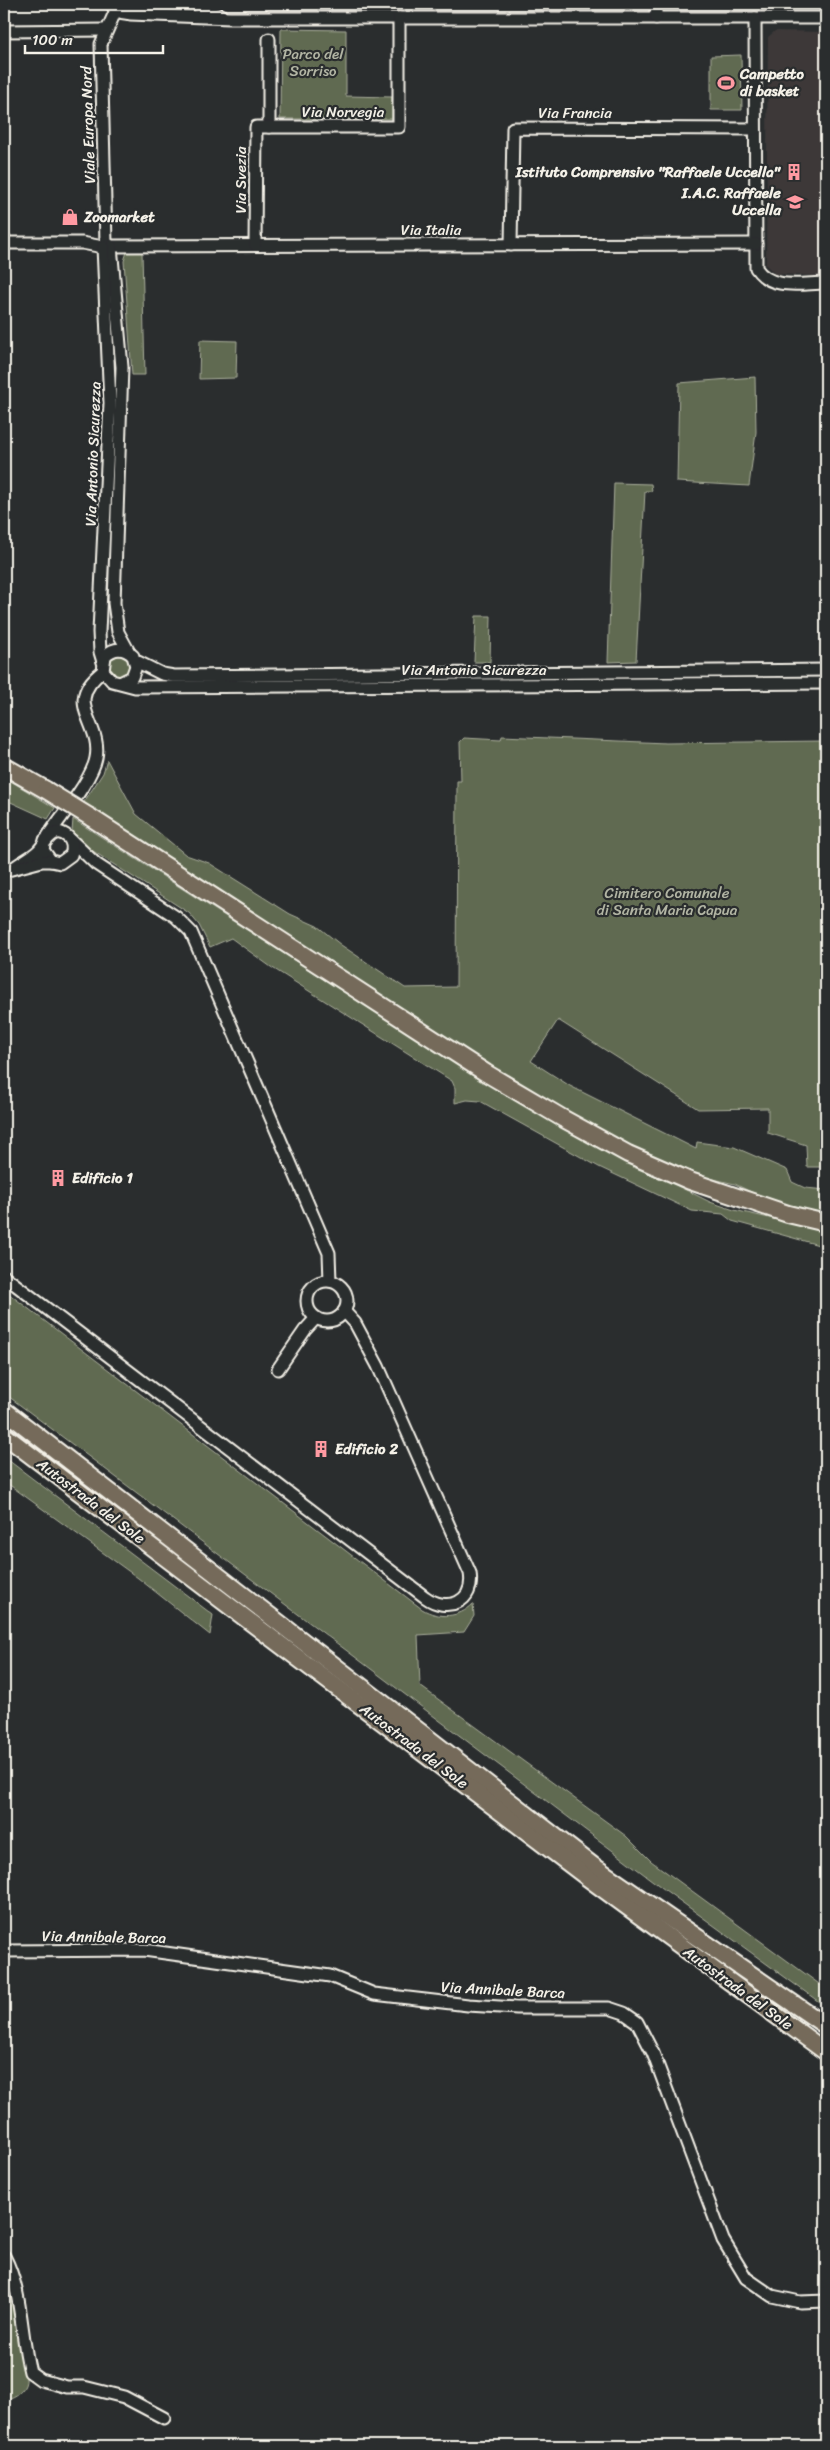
<svg xmlns="http://www.w3.org/2000/svg" width="830" height="2450" font-family="Sriracha,sans-serif">
<rect width="100%" height="100%" fill="#2a2d2e"/>
<filter id="ink" filterUnits="userSpaceOnUse"><feTurbulence type="fractalNoise" baseFrequency=".02" numOctaves="2"/><feDisplacementMap in="SourceGraphic" scale="10" xChannelSelector="R" yChannelSelector="G"/><feConvolveMatrix kernelMatrix="1 2 1 2 8 2 1 2 1" color-interpolation-filters="sRGB"/></filter>
<g filter="url(#ink)">
<!-- built -->
<polygon fill="#3d3939" points="775,31 826,32 826,123 820,276 775,274 766,265 768,37"/>
<!-- green -->
<g fill="#616b51" stroke="#aaae9c">
<polygon points="545,4 651,4 651,7"/>
<polygon points="666,4 826,4 826,7 666,6"/>
<polygon points="281,29 346,30 346,96 392,97 392,119 280,119"/>
<polygon points="741,55 742,110 711,110 711,56"/>
<polygon points="127,252 142,252 145,375 132,375 124,261"/>
<polygon points="200,340 237,341 236,378 199,379"/>
<polygon points="755,377 756,432 749,486 677,482 679,383"/>
<polygon points="614,483 651,484 652,491 645,491 636,661 608,662"/>
<polygon points="476,616 491,616 490,662 474,662"/>
<circle cx="119" cy="666" r="11"/>
<polygon points="502,736 666,743 826,741 826,1167 807,1167 806,1145 768,1133 768,1108 698,1109 558,1020 531,1061 570,1086 696,1149 697,1142 734,1147 787,1170 792,1182 805,1188 826,1190 826,1215 771,1202 735,1184 692,1174 605,1134 521,1087 82,805 103,773 107,760 136,814 186,855 209,863 290,914 317,926 341,945 405,988 456,987 457,781 461,781 460,742 464,738 501,740"/>
<polygon points="4,777 55,808 48,819 4,799"/>
<polygon points="73,819 502,1093 562,1128 710,1202 734,1210 826,1231 826,1247 732,1221 723,1214 692,1211 599,1167 480,1101 467,1100 455,1103 455,1088 452,1081 271,967 231,938 210,947 199,925 189,913 79,842 72,832"/>
<path d="M4,1290L422,1609C439,1619 459,1618 473,1604L474,1616L464,1632L418,1635L420,1686L626,1836L651,1861L826,1989V2007L665,1890L4,1393Z"/>
<polygon points="4,1457 213,1615 210,1635 138,1578 4,1481"/>
<path d="M4,2271C18,2297 16,2327 20,2355C21,2364 29,2376 25,2385C22,2393 12,2399 4,2399Z"/>
</g>
<g fill="none" stroke-linecap="round" stroke-linejoin="round">
<!-- minor casing -->
<g stroke="#f4f1e8" stroke-width="15">
<g id="minor">
<path d="M111,4C120,17 136,16 145,4"/>
<polyline points="193,4 221,15"/>
<polyline points="130,14 230,18 826,18"/>
<polyline points="656,18 656,4"/>
<path d="M755,18L756,268C771,291 802,283 826,283"/>
<polyline points="4,31 106,30"/>
<polyline points="269,39 269,127"/>
<polyline points="4,243 82,243 103,247"/>
<polyline points="106,243 111,246 756,244"/>
<polyline points="106,243 101,44 116,10"/>
<polyline points="255,245 256,127 399,127 399,18"/>
<polyline points="511,245 513,128 755,129"/>
<polyline points="111,246 122,367 114,603 118,632 129,652"/>
<polyline points="103,247 110,403 99,632 100,652 103,662"/>
<polyline points="136,661 162,674 174,676 826,670"/>
<path d="M122,682L132,677L136,666L133,656C124,647 114,647 105,656L103,671L112,681L135,687L826,683"/>
<path d="M48,836C61,816 92,780 96,758C103,723 61,703 103,671"/>
<polyline points="71,840 96,864 176,917 191,932 329,1253 330,1281"/>
<path d="M15,867C22,861 31,858 38,851C46,843 53,824 68,837C73,842 73,849 71,855L60,863L51,861L43,850L45,840"/>
<polyline points="4,871 42,861 51,861"/>
<path d="M4,1276L425,1597C447,1613 475,1603 470,1573L378,1366L355,1323L344,1311"/>
<circle cx="327" cy="1301" r="20"/>
<polyline points="278,1369 305,1330 316,1318"/>
<polyline points="4,1951 144,1950 330,1976 374,1994 468,2005 517,2008 609,2008 624,2013 637,2022 653,2053 723,2240 746,2278 772,2296 800,2302 826,2301"/>
<path d="M4,2256C23,2292 20,2334 30,2372L41,2380L67,2387H84L124,2397L164,2418"/>
</g>
</g>
<!-- highway casing -->
<g stroke="#f4f1e8" stroke-width="20">
<g id="highway">
<polyline points="4,766 46,790"/>
<polyline points="90,817 486,1073 564,1119 628,1154 690,1181 788,1214 826,1223"/>
<polyline points="4,1410 592,1865 826,2026"/>
<polyline points="4,1435 588,1878 826,2052"/>
</g>
</g>
<!-- minor -->
<use href="#minor" stroke="#2a2d2e" stroke-width="11"/>
<!-- highway -->
<use href="#highway" stroke="#746a5a" stroke-width="16"/>
<!-- highway-bridge casing -->
<g stroke="#f4f1e8" stroke-width="20" stroke-linecap="butt">
<polyline id="highway-bridge" points="46,790 90,817"/>
</g>
<!-- highway-bridge -->
<use href="#highway-bridge" stroke="#746a5a" stroke-width="16"/>
</g>
</g>
<!-- icons -->
<defs>
<g id="stadium-bare" transform="scale(1.35)"><path d="M0-5a6.5 5 0 1 0 0 10a6.5 5 0 1 0 0-10ZM-3.5-1.8h7v3.6h-7Z" fill="#ff9aa2" stroke="#2a2d2e" stroke-width="2.5" paint-order="stroke"/></g>
<g id="building-bare" transform="scale(1.35)"><path d="M-4-6H4V6H1V3H-1V6H-4ZM-2.5-4.3h1.7v1.8h-1.7ZM.8-4.3h1.7v1.8H.8ZM-2.5-1h1.7V.8h-1.7ZM.8-1h1.7V.8H.8Z" fill="#ff9aa2" stroke="#2a2d2e" stroke-width="2.5" paint-order="stroke"/></g>
<g id="school-bare" transform="scale(1.35)"><path d="M0-5L7-2L0 1L-7-2ZM-4 1L0 2.5L4 1V4Q0 6-4 4Z" fill="#ff9aa2" stroke="#2a2d2e" stroke-width="2.5" paint-order="stroke"/></g>
<g id="shop-bare" transform="scale(1.35)"><path d="M-5-2.5h2.3a2.7 3.5 0 0 1 5.4 0H5L5.5 6h-11ZM-1.5-2.5h3a1.5 2.3 0 0 0-3 0Z" fill="#ff9aa2" stroke="#2a2d2e" stroke-width="2.5" paint-order="stroke"/></g>
</defs>
<g fill-rule="evenodd">
<use href="#stadium-bare" x="726" y="83"/>
<use href="#building-bare" x="794" y="172"/>
<use href="#school-bare" x="795" y="202"/>
<use href="#shop-bare" x="70" y="217"/>
<use href="#building-bare" x="58" y="1178"/>
<use href="#building-bare" x="321" y="1449"/>
</g>
<g text-anchor="middle" dominant-baseline="central" stroke-width="4.5" stroke-linejoin="round" paint-order="stroke">
<!-- park labels -->
<g font-size="15" fill="#b2b5a4" stroke="#2a2d2e">
<text x="313" y="54">Parco del<tspan x="313" dy="17">Sorriso</tspan></text>
<text x="667" y="893">Cimitero Comunale<tspan x="667" dy="17">di Santa Maria Capua</tspan></text>
</g>
<!-- poi labels -->
<g font-size="15" font-weight="bold" fill="#f4f1e8" stroke="#2a2d2e" text-anchor="start">
<text x="740" y="74">Campetto<tspan x="740" dy="17">di basket</tspan></text>
<text x="780" y="172" text-anchor="end">Istituto Comprensivo "Raffaele Uccella"</text>
<text x="781" y="193" text-anchor="end">I.A.C. Raffaele<tspan x="781" dy="17">Uccella</tspan></text>
<text x="84" y="217">Zoomarket</text>
<text x="72" y="1178">Edificio 1</text>
<text x="335" y="1449">Edificio 2</text>
</g>
<!-- street labels -->
<g font-size="15" fill="#f4f1e8" stroke="#2a2d2e">
<text x="343" y="112">Via Norvegia</text>
<text x="575" y="113">Via Francia</text>
<text transform="translate(88 125) rotate(-92)">Viale Europa Nord</text>
<text transform="translate(241 180) rotate(-90)">Via Svezia</text>
<text x="431" y="230">Via Italia</text>
<text transform="translate(93 454) rotate(-88)">Via Antonio Sicurezza</text>
<text x="474" y="670">Via Antonio Sicurezza</text>
<text transform="translate(91 1501) rotate(37)">Autostrada del Sole</text>
<text transform="translate(414 1746) rotate(37)">Autostrada del Sole</text>
<text transform="translate(104 1937) rotate(1)">Via Annibale Barca</text>
<text transform="translate(738 1988) rotate(36)">Autostrada del Sole</text>
<text transform="translate(503 1990) rotate(3)">Via Annibale Barca</text>
</g>
</g>
<!-- margin -->
<rect width="830" height="2450" fill="none" stroke="#2a2d2e" stroke-width="20"/>
<rect x="10" y="10" width="810" height="2430" fill="none" stroke="#f4f1e8" stroke-width="2" filter="url(#ink)"/>
<!-- scale -->
<path d="M25 45v8h138v-8" fill="none" stroke="#f4f1e8" stroke-width="2.5"/>
<text x="32" y="45" font-size="15" fill="#f4f1e8" stroke="#2a2d2e" stroke-width="4" paint-order="stroke">100 m</text>
</svg>
